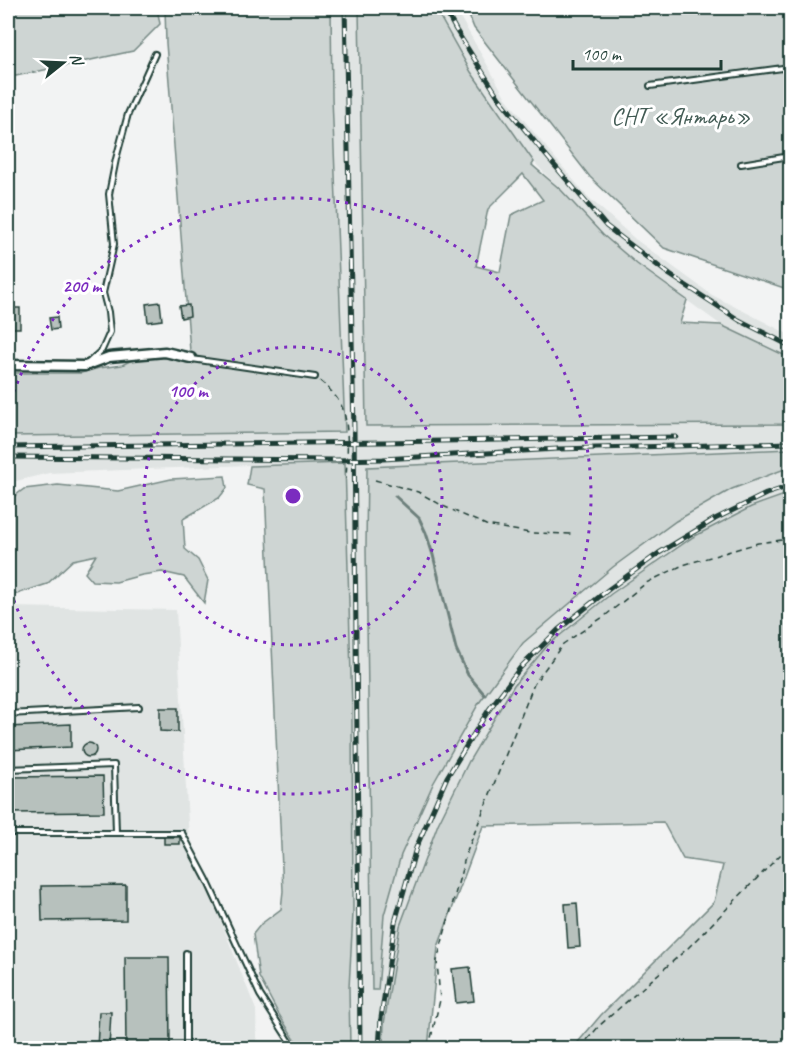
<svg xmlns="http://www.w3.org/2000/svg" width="798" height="1056" font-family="Caveat,sans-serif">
<rect width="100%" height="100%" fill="#f2f3f3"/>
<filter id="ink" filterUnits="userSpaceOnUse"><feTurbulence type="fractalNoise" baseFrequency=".0167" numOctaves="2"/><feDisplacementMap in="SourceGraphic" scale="12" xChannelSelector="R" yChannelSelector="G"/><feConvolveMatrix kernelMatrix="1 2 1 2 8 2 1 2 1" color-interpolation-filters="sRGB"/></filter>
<g filter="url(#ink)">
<!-- built -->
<g fill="#e0e4e3">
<polygon points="331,8 359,8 366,426 790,424 790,449 367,468 378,989 384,915 401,855 433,784 479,703 523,643 613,567 676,521 732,489 790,467 790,493 751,507 693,537 611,594 548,645 514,685 469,761 438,824 385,1048 350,1048 349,988 353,913 352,710 345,463 250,465 49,473 8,483 8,436 249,433 332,97"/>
<polygon points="435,8 455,8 506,98 550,152 587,196 635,239 712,295 790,335 790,358 721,325 637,264 603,235 534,162 471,72"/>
<polygon points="8,607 176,610 189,841 256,1010 257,1048 8,1048"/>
</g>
<!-- green -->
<g fill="#ced5d3" stroke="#768984" stroke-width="1.5" fill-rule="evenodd">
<polygon points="8,8 157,8 160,24 133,51 16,76 8,75"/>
<polygon points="165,8 331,8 332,97 345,432 8,436 8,373 81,373 99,368 122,365 146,353 191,364 166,43"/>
<path d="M359,8H435L471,72L534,162L532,165L561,190L603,235L637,264L687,300L680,323L721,325L790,358V424L366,426ZM523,174L543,200L511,215L500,272L476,266L488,209Z"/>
<polygon points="466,8 790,8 790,290 664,248 590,177 474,28"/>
<polygon points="790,449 790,467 732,489 676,521 613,567 523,643 479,703 433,784 401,855 384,915 378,990 372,990 366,547 367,467"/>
<polygon points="345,463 352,710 353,913 349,988 350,1048 300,1048 278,1013 259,977 253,934 261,924 281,909 283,891 265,489 247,485 250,466"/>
<polygon points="225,476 227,488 219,498 183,519 185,549 198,560 208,580 204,603 184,577 162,572 142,575 116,582 92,581 85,573 96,555 73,560 47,584 8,597 8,501 24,489 58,485 118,491 171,479"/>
<polygon points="790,493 790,1048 573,1048 601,1015 714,902 723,865 683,859 663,822 483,826 438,947 428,1048 383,1048 384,1024 400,926 438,824 469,761 514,685 548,645 611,594 693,537 751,507"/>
</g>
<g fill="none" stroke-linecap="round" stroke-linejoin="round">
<!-- stream -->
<polyline stroke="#6d807b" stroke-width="3" points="395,496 419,518 426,533 433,555 456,649 468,675 485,695"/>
</g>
<!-- building -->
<g fill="#b7c1bd" stroke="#1f3d34" stroke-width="1.5">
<polygon points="160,302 162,320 148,322 146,304"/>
<polygon points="189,305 190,316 181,318 179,306"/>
<rect x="10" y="308" width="10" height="20"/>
<polygon points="57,317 58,329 51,330 49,318"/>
<polygon points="160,708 178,708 178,732 160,731"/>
<polygon points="71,724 71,747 8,750 8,727"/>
<circle cx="89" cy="750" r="7"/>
<polygon points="103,776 104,812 8,813 8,777"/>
<rect x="164" y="837" width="16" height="7"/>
<polygon points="126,885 126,920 42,921 41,886"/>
<polygon points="577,903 580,947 568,948 565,904"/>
<polygon points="125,957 169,957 170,1045 126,1045"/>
<polygon points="470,967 474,1001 456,1003 452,969"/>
<polygon points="99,1012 111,1012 109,1048 97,1048"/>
</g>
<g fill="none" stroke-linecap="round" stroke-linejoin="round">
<!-- lane casing -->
<g stroke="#1f3d34" stroke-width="8">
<g id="lane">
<polyline points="650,86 790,67"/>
<polyline points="741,164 790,156"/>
<polyline points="8,205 10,215 8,219"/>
<polyline points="192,359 315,377"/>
<polyline points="89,362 102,350 110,332 108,312 103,293 114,244 109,194 116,159 128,114 155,54"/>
<polyline points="8,714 139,707"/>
<polyline points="8,769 114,765 116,833"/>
<polyline points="8,833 182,833 207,880 260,995 294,1048"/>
<polyline points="186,1048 186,953"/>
</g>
</g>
<!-- street casing -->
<g stroke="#1f3d34" stroke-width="13">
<polyline id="street" points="8,365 85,366 109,357 165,352 191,358"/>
</g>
<!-- path -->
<g stroke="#1f3d34" stroke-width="1.5" stroke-dasharray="6 4.5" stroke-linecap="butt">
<path d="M320,381C328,387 338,398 342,407C350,425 347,459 346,479"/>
<polyline points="375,480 418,492 443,506 486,525 530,533 571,534"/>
<polyline points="430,1048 431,1038 440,1000 437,961 466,854 534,684 563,644 606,615 646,583 683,565 758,543 790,539"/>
<polyline points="580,1048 600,1025 688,948 790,845"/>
</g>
<!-- lane -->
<use href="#lane" stroke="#fff" stroke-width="4"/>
<!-- street -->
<use href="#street" stroke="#fff" stroke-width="8"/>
<!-- rail casing -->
<g stroke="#1f3d34" stroke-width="5">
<g id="rail">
<polyline points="345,8 354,431 360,1048"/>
<polyline points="444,8 456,30 499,98 544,153 606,226 670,275 739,320 790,346"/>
<polyline points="8,447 383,442 676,437"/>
<polyline points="8,457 335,460 383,459 558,449 790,443"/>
<polyline points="379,1048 381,1018 395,922 416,848 447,777 488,711 520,668 558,630 609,589 659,553 715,519 766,494 790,486"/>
</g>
</g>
<!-- rail -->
<use href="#rail" stroke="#fff" stroke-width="3" stroke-dasharray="9" stroke-linecap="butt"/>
</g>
</g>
<!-- distance rings -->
<g fill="none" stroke="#7b2cbf" stroke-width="3" stroke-dasharray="3 6">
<circle cx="293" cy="496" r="149"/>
<path d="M8 409A298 298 0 1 1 8 583"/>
</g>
<g text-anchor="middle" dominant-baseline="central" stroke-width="6" stroke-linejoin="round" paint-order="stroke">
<!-- park labels -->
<g font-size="24" fill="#425b54" stroke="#fff">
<text x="681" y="116">СНТ «Янтарь»</text>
</g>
</g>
<circle cx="293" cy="496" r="9" fill="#7b2cbf" stroke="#fff" stroke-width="3"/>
<g font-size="18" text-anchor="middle" font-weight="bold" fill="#7b2cbf" stroke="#fff" stroke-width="6" stroke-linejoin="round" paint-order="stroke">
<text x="82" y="292">200 m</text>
<text x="188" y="397">100 m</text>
</g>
<!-- margin -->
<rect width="798" height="1056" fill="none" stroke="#fff" stroke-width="30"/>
<rect x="15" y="15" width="768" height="1026" fill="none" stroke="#1f3d34" stroke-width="2" filter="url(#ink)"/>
<!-- north arrow -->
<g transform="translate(63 63) rotate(72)" stroke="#ffffff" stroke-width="4.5" paint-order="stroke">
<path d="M0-4.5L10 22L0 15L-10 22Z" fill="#1f3d34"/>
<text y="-9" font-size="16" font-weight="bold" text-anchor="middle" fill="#1f3d34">N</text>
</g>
<!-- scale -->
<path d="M573 60v9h148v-9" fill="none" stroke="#1f3d34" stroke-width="3"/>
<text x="582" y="60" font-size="18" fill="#1f3d34" stroke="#ffffff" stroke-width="4.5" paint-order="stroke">100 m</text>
</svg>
